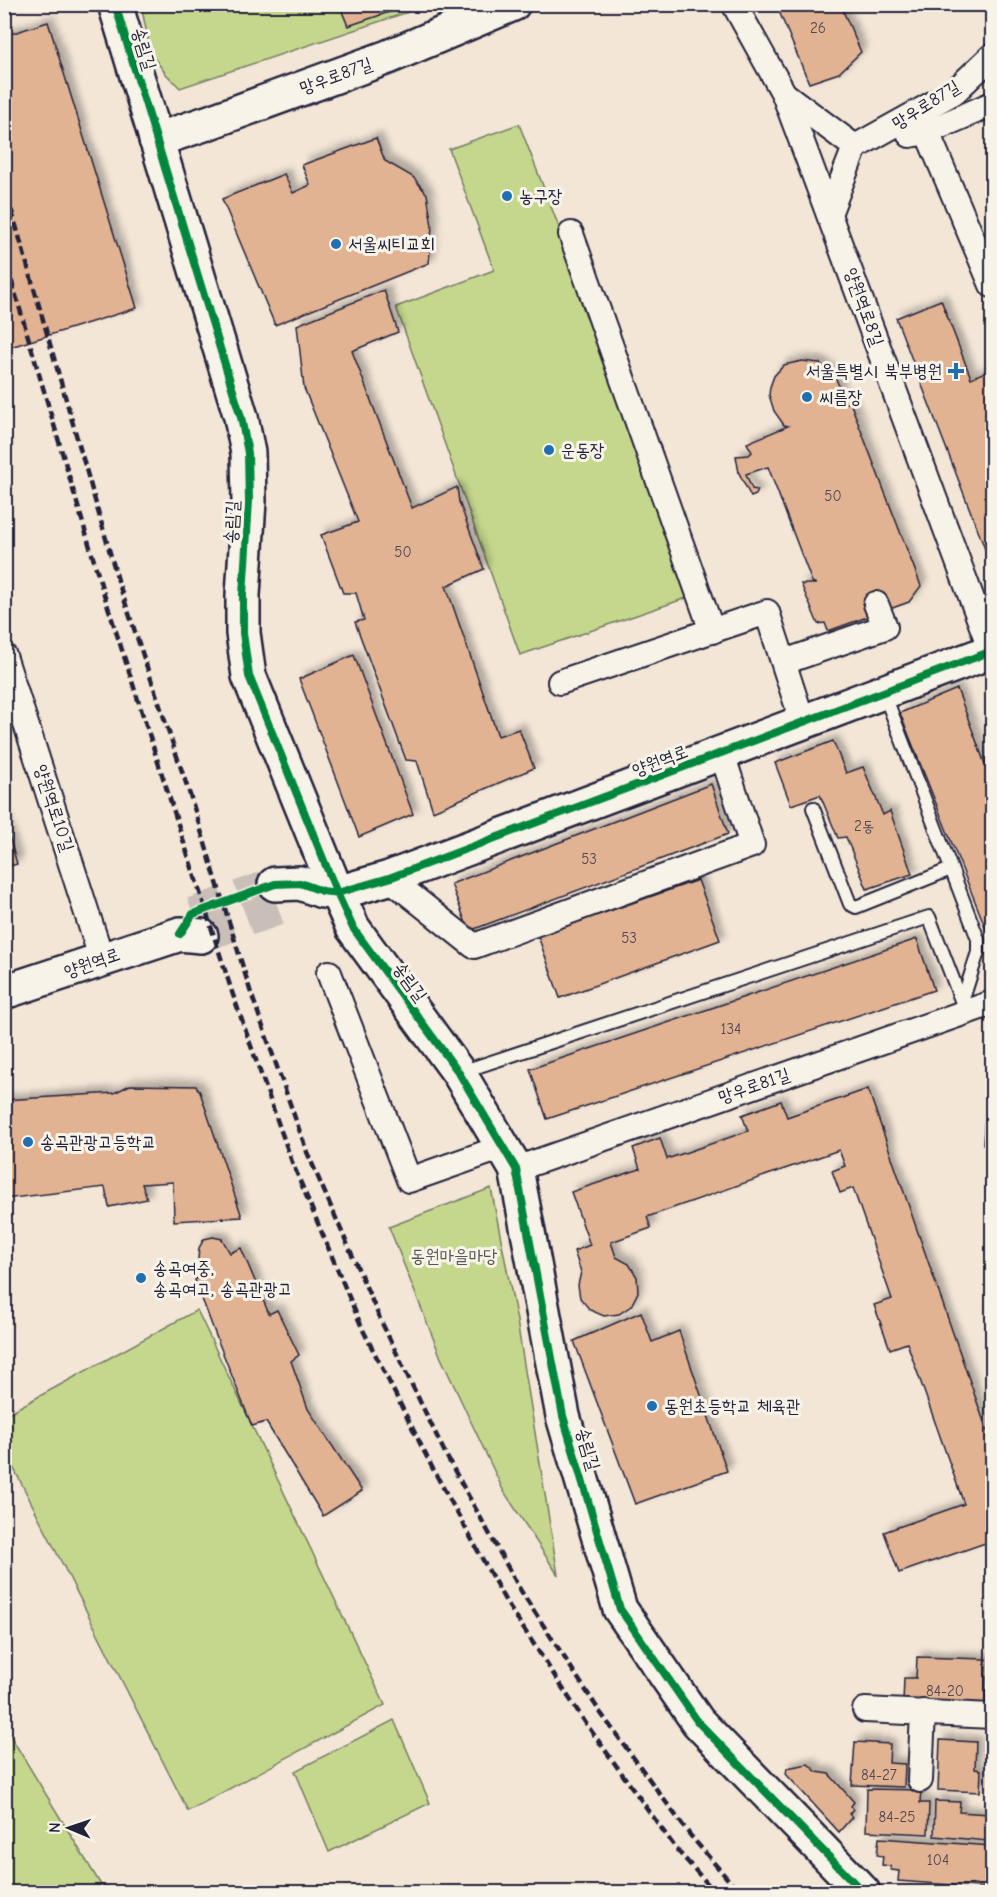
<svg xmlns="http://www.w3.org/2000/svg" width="997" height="1897" font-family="'Comic Neue','Poor Story',sans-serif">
<defs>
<filter id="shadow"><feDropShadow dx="5.5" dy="-5.5" stdDeviation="3" flood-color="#0004"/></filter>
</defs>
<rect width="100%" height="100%" fill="#f3e6d7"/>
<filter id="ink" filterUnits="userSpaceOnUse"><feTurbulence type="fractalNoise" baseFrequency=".0167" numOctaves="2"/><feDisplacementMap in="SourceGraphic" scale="12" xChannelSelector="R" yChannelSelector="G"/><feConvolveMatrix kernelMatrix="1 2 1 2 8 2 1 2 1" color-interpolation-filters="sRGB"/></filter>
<g filter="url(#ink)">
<!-- green -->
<g fill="#c4d78c" stroke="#737c64" stroke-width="1.5">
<polygon points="422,4 423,7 180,88 166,74 151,54 141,5"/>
<polygon points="519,124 701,593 520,655 396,307 494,270 449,149"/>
<polygon points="491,1188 517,1321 558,1575 503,1490 441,1358 389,1227"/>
<polygon points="197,1310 385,1705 188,1811 5,1451 5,1415"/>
<polygon points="394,1720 430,1803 329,1852 295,1771"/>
<polygon points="5,1727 101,1885 137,1892 5,1892"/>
</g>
<!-- building -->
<g fill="#e2b393" stroke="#22223b" stroke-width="1.5" filter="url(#shadow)">
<polygon points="339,4 413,4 348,26"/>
<polygon points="776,4 840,4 861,52 839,73 809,83"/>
<polygon points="48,22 137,308 4,349 4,36"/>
<polygon points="376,138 385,161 413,177 427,194 432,226 429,263 275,325 222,199 284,174 293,193 310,185 302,165"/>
<polygon points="384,290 398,332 352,351 412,508 457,487 459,502 484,569 446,586 498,736 519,729 534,768 433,811 417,761 406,760 355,622 364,620 356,593 343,593 321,535 358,522 304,388 297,325"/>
<polygon points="941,300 971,378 990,370 992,376 992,567 896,318"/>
<polygon points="802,361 819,363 829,370 835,376 840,389 842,404 850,402 921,586 909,602 828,631 825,623 818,624 801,584 816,584 812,582 768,467 746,474 752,489 758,490 756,495 751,497 739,473 736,456 749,455 752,452 747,443 788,426 784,425 774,411 769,395 770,387 774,376 784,365"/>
<polygon points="354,655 413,814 359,837 299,679"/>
<polygon points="957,689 992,783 992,944 900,713"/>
<polygon points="833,741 846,773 863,767 883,815 890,811 912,874 867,889 846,837 838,838 820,795 791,805 775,763"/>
<polygon points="711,784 728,834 469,931 451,884"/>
<polygon points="4,819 17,864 4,868"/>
<polygon points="698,880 720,940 560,998 538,936"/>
<polygon points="917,939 934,990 547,1119 530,1069"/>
<polygon points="989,1060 992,1060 992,1161 986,1161 988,1144 983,1144"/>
<polygon points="130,1085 196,1086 200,1092 242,1217 174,1221 173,1182 142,1184 147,1199 109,1207 105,1187 4,1199 4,1100 114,1093"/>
<polygon points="868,1089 992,1445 992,1523 986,1526 991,1541 899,1573 884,1532 964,1504 907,1343 890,1349 874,1305 892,1299 853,1188 840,1193 832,1171 845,1166 839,1150 647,1217 651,1228 611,1242 616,1257 629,1264 637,1277 638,1292 631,1306 619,1314 604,1316 590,1310 580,1298 578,1285 581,1272 574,1251 590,1245 571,1192 640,1169 633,1148 660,1138 667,1159 748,1131 742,1115 781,1101 787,1117"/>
<polygon points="213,1237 222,1239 230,1253 241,1248 269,1314 277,1310 299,1355 291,1361 308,1409 362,1491 323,1516 266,1422 252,1426 216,1336 195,1280 202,1273 198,1259 199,1248 204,1239"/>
<polygon points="641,1312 652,1342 679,1331 727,1471 635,1504 574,1341"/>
<polygon points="917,1657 986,1659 985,1706 903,1703 904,1678 916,1678"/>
<polygon points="940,1740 976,1742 975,1769 981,1770 980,1792 938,1790"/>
<polygon points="855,1742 890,1744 889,1763 905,1764 904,1787 852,1785"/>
<polygon points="808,1764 817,1772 829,1774 854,1802 851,1806 853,1809 849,1814 852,1817 839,1832 786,1774 787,1768"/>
<polygon points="867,1789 921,1790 920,1803 929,1803 928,1834 866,1831"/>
<polygon points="935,1801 960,1802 959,1812 989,1814 988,1841 934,1836"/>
<polygon points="879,1838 992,1846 992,1888 898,1881 899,1871 891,1870 890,1866 882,1865 883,1856 877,1855"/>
</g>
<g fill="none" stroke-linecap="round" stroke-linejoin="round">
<!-- secondary-tunnel -->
<g stroke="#c9bfb8" stroke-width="33" stroke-dasharray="33 16" stroke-linecap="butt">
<polyline points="193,914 275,884"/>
<polyline points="201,936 283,907"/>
</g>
<!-- lane casing -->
<g stroke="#22223b" stroke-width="16">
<g id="lane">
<polyline points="884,693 978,939 978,952 962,1002"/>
<polyline points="813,808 850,904 856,907 951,869"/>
<polyline points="461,1072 929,917 966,1013"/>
</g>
</g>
<!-- street casing -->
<g stroke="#22223b" stroke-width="28">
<g id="street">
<polyline points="734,4 784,94 992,653"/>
<polyline points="784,94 855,147 829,214"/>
<polyline points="927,132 992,285"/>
<polyline points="910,135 927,132 992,104"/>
<polyline points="855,147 954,92 992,56"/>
<polyline points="571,234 712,631"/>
<polyline points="4,656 102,960"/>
<polyline points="784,662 885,627 876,604"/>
<polyline points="560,682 767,612 803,723"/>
<polyline points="389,878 474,946 752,845 722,754"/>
<polyline points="329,973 409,1180 503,1147"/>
<polyline points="516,1169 992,1003"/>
<polyline points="865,1710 992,1716"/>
<polyline points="920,1780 923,1712"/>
</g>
</g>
<!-- secondary casing -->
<g stroke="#22223b" stroke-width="38">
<g id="secondary">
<polyline points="115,4 241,417 248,453 249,501 243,595 243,633 249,676 337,893 353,928 459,1073 516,1169 563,1416 620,1609 698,1722 863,1892"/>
<polyline points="156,140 207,123 388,57 513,4"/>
<polyline points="275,884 300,883 322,891 337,893 389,878 992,651"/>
<polyline points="4,992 180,934 201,936"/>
</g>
</g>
<!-- lane -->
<use href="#lane" stroke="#f7f3e8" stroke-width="12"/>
<!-- street -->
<use href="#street" stroke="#f7f3e8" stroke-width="24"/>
<!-- secondary -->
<use href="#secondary" stroke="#f7f3e8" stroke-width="33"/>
<!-- rail -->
<g stroke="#22223b" stroke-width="4.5" stroke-dasharray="9 4.5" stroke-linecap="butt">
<polyline points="4,184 119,584 191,798 250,990 307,1152 381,1321 447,1457 521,1591 600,1712 690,1835 739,1892"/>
<polyline points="4,255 102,588 233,995 292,1162 363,1330 433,1469 506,1602 587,1725 677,1850 715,1892"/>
</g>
<!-- cycleway casing -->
<g stroke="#f7f3e8" stroke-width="11">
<g id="cycleway">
<polyline points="115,4 241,417 248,453 249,501 243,595 243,633 249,676 337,893 353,928 459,1073 516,1169 563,1416 620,1609 698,1722 863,1892"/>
<polyline points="180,934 193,914 275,884 300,883 322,891 337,893 389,878 992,651"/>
</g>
</g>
<!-- cycleway -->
<use href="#cycleway" stroke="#00873e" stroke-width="8"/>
</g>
</g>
<!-- markers -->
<g fill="#1f6fb2" stroke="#f7f3e8" stroke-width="2">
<circle cx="507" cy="196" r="6"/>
<circle cx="336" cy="244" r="6"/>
<path d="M953 362h6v6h6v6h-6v6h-6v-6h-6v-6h6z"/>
<circle cx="807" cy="397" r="6"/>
<circle cx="549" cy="450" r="6"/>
<circle cx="28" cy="1142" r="6"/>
<circle cx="141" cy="1278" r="6"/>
<circle cx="652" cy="1406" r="6"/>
</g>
<g text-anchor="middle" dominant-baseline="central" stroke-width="6" stroke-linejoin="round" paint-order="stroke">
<!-- number labels -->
<g font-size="15" fill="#524651">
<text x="818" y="28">26</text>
<text x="833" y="496">50</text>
<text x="403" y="552">50</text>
<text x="864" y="826">2동</text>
<text x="589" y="859">53</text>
<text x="629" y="938">53</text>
<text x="731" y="1029">134</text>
<text x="945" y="1691">84-20</text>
<text x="879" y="1775">84-27</text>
<text x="897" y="1817">84-25</text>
<text x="938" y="1860">104</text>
</g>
<!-- street labels -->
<g font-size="18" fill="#22223b" stroke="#f7f3e8">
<text transform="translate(144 49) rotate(73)">송림길</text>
<text transform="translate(336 76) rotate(-20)">망우로87길</text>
<text transform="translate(926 105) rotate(-32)">망우로87길</text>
<text transform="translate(864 307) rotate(70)">양원역로8길</text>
<text transform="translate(232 522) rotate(-87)">송림길</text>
<text transform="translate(660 761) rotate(-21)">양원역로</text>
<text transform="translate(54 808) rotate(72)">양원역로10길</text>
<text transform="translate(92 963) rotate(-19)">양원역로</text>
<text transform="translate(410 982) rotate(54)">송림길</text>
<text transform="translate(754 1086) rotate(-19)">망우로81길</text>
<text transform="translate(588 1449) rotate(74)">송림길</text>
</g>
<!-- poi labels -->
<g font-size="18" fill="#22223b" stroke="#f7f3e8" text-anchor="start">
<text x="519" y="196">농구장</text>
<text x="348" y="244">서울씨티교회</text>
<text x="942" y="371" text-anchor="end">서울특별시 북부병원</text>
<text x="819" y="397">씨름장</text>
<text x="561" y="450">운동장</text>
<text x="40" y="1142">송곡관광고등학교</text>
<text x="153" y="1268">송곡여중,<tspan x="153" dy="21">송곡여고, 송곡관광고</tspan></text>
<text x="664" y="1406">동원초등학교 체육관</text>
</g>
<!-- park labels -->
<g font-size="18" fill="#535853" stroke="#f7f3e8">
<text x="454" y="1256">동원마을마당</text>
</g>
</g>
<!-- margin -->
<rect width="997" height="1897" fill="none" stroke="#f7f3e8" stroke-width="24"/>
<rect x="12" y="12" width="973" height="1873" fill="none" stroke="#22223b" stroke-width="2" filter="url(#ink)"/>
<!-- north arrow -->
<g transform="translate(69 1828) rotate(272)" stroke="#f7f3e8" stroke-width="4.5" paint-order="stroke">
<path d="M0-4.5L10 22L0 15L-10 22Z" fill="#22223b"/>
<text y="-9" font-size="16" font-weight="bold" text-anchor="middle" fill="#22223b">N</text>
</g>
</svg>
